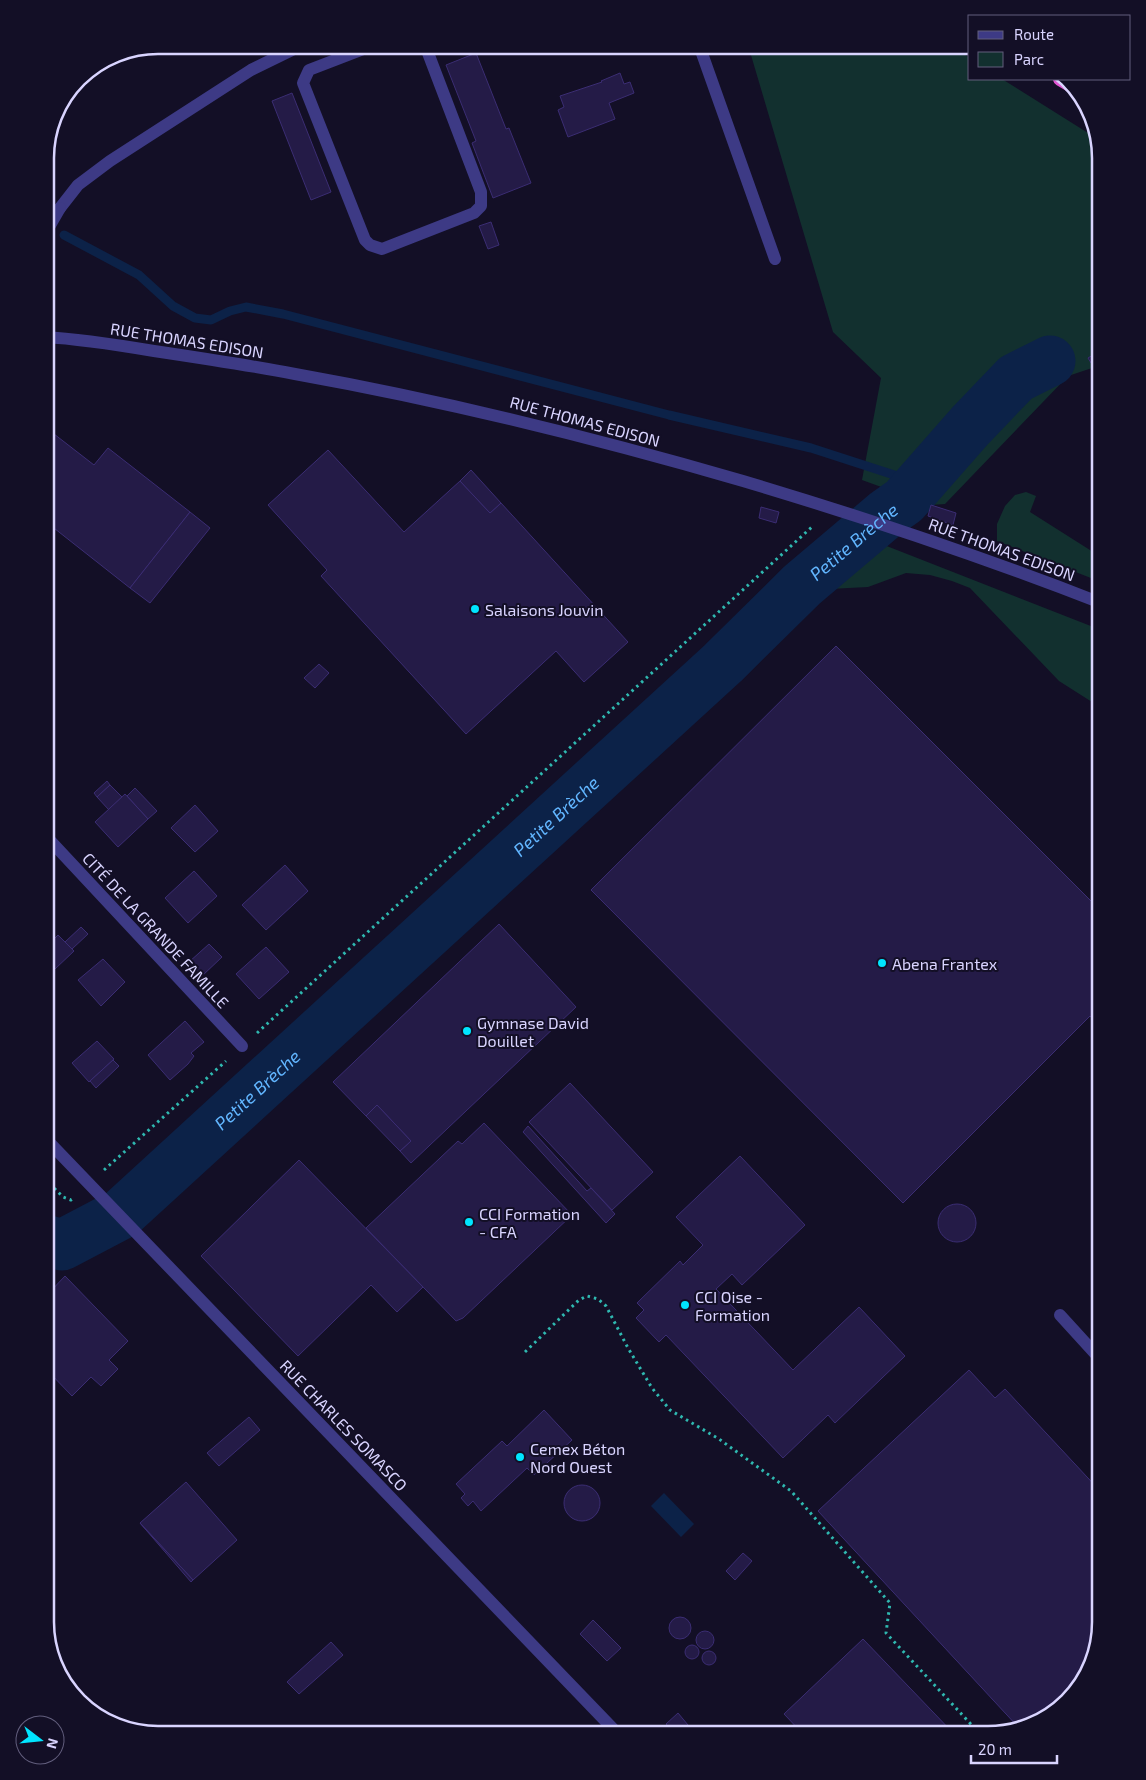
<svg xmlns="http://www.w3.org/2000/svg" width="1146" height="1780" font-family="'Exo 2',sans-serif">
<rect width="100%" height="100%" fill="#130f26"/>
<!-- green -->
<g fill="#12302f">
<polygon points="748,45 949,45 970,58 970,79 1002,79 1096,138 1101,158 1101,365 1068,376 945,504 931,505 862,480 881,378 833,332"/>
<polygon points="1026,492 1036,496 1030,512 1101,557 1101,582 997,541 997,524 1005,506 1015,495"/>
<polygon points="879,543 1101,630 1101,703 1092,702 1059,681 970,588 952,581 930,575 906,573 868,587 829,589"/>
</g>
<!-- water -->
<polygon fill="#0c2248" points="664,1493 694,1524 681,1537 651,1506"/>
<g fill="none" stroke-linecap="round" stroke-linejoin="round">
<!-- stream -->
<polyline stroke="#0c2248" stroke-width="9" points="64,235 139,275 173,306 195,318 211,320 230,311 246,307 283,314 669,415 811,448 919,483"/>
<!-- river -->
<path stroke="#0c2248" stroke-width="51" id="s1" d="M45,1240L62,1245L121,1214L723,663L802,585L887,513L904,501L970,426L1016,378L1050,361"/>
</g>
<!-- building -->
<g fill="#241b47" stroke="#3b2d73">
<polygon points="476,53 506,129 509,128 531,183 493,198 472,143 476,141 446,65"/>
<polygon points="620,73 624,84 630,82 634,93 609,103 615,119 568,137 558,110 564,107 560,96 602,82 601,81"/>
<polygon points="292,93 331,192 311,200 272,101"/>
<polygon points="491,222 499,245 488,249 479,226"/>
<polygon points="1101,350 1101,372 1098,374 1088,358"/>
<polygon points="45,427 94,465 108,448 190,512 130,588 45,521"/>
<polygon points="328,450 404,532 460,481 490,513 501,503 628,642 584,682 556,651 466,734 321,576 327,570 268,505"/>
<polygon points="471,470 501,503 490,513 460,481"/>
<polygon points="931,505 956,513 953,525 928,516"/>
<polygon points="761,507 779,512 776,523 759,518"/>
<polygon points="190,512 210,528 150,603 130,588"/>
<polygon points="836,646 1099,909 1101,907 1101,1028 1090,1016 903,1203 591,890"/>
<polygon points="319,664 329,673 315,688 304,678"/>
<polygon points="107,781 110,785 97,797 94,793"/>
<polygon points="110,785 122,797 109,810 97,797"/>
<polygon points="135,788 157,811 148,819 127,796"/>
<polygon points="125,794 148,819 118,847 95,822"/>
<polygon points="195,805 218,831 195,852 171,828"/>
<polygon points="285,865 308,891 266,930 242,905"/>
<polygon points="194,871 217,896 188,923 165,898"/>
<polygon points="45,895 55,905 45,916"/>
<polygon points="499,924 576,1007 411,1163 400,1151 411,1141 377,1105 366,1116 333,1082"/>
<polygon points="81,927 88,934 72,949 65,942"/>
<polygon points="58,935 74,951 55,969 45,959 45,948"/>
<polygon points="209,944 222,957 202,976 189,962"/>
<polygon points="266,947 289,972 259,999 236,974"/>
<polygon points="103,959 125,982 101,1006 78,980"/>
<polygon points="185,1021 204,1042 191,1053 194,1056 188,1064 170,1080 148,1055"/>
<polygon points="97,1041 114,1059 89,1082 72,1063"/>
<polygon points="113,1060 119,1066 96,1088 90,1081"/>
<polygon points="570,1083 653,1172 612,1210 529,1122"/>
<polygon points="377,1105 411,1141 400,1151 366,1116"/>
<polygon points="484,1123 572,1215 463,1318 456,1321 366,1228 458,1141 462,1144"/>
<polygon points="528,1126 587,1191 591,1188 615,1214 606,1223 523,1132"/>
<polygon points="740,1156 805,1225 742,1285 732,1274 716,1289 793,1370 859,1307 905,1356 835,1423 828,1415 783,1458 666,1335 659,1342 636,1318 644,1310 637,1303 680,1261 683,1265 703,1245 676,1217"/>
<polygon points="299,1160 423,1287 397,1312 371,1285 298,1356 201,1256"/>
<circle cx="957" cy="1223" r="19"/>
<polygon points="65,1276 128,1341 109,1360 118,1369 101,1386 91,1377 72,1396 45,1368 45,1291 48,1294"/>
<polygon points="969,1370 995,1398 1005,1389 1101,1492 1101,1623 1082,1685 1038,1723 1019,1728 818,1511"/>
<polygon points="544,1410 572,1440 534,1475 527,1468 481,1511 473,1501 468,1506 461,1498 465,1494 456,1484 502,1441 507,1446"/>
<polygon points="249,1417 260,1430 219,1466 207,1453"/>
<polygon points="186,1482 237,1540 193,1580 140,1523"/>
<circle cx="582" cy="1503" r="18"/>
<polygon points="140,1523 193,1580 191,1582"/>
<polygon points="743,1553 752,1561 735,1580 726,1571"/>
<circle cx="680" cy="1628" r="11"/>
<polygon points="593,1620 621,1648 607,1661 580,1634"/>
<circle cx="705" cy="1640" r="9"/>
<polygon points="863,1639 955,1735 804,1735 784,1714"/>
<polygon points="331,1642 343,1655 299,1694 287,1682"/>
<circle cx="692" cy="1652" r="7"/>
<circle cx="709" cy="1658" r="7"/>
<polygon points="678,1713 688,1725 676,1735 666,1724"/>
</g>
<g fill="none" stroke-linecap="round" stroke-linejoin="round">
<!-- path -->
<g stroke="#2fb8b0" stroke-width="3" stroke-dasharray="2.5 4" stroke-linecap="butt">
<polyline points="257,1033 814,525"/>
<polyline points="104,1170 226,1061"/>
<polyline points="45,1179 63,1197 71,1200 74,1198"/>
<polyline points="525,1352 579,1300 587,1296 598,1299 606,1306 628,1348 652,1388 670,1410 719,1439 791,1491 890,1603 886,1633 981,1735"/>
</g>
<!-- service -->
<g stroke="#3d3a85" stroke-width="12">
<polyline points="374,45 309,70 303,83 365,240 370,245 382,249 474,213 481,206 481,192 425,45"/>
<polyline points="699,45 775,259"/>
<polyline points="60,208 78,185 110,161 251,70 302,45"/>
<polyline points="1060,1315 1101,1360"/>
</g>
<!-- minor -->
<g stroke="#3d3a85" stroke-width="12">
<polyline points="45,234 60,208"/>
<path d="M45,337C82,339 118,345 154,351C201,358 248,365 295,374C446,401 595,438 743,481C864,517 983,557 1101,603"/>
<polyline points="45,835 242,1046"/>
<polyline points="45,1138 619,1735"/>
</g>
<!-- trunk -->
<polyline stroke="#e055d1" stroke-width="14" points="1060,79 1070,85"/>
</g>
<!-- markers -->
<g fill="#00e5ff" stroke="#130f26" stroke-width="2">
<circle cx="475" cy="609" r="5"/>
<circle cx="882" cy="963" r="5"/>
<circle cx="467" cy="1031" r="5"/>
<circle cx="469" cy="1222" r="5"/>
<circle cx="685" cy="1305" r="5"/>
<circle cx="520" cy="1457" r="5"/>
</g>
<g text-anchor="middle" dominant-baseline="central" stroke-width="4" stroke-linejoin="round" paint-order="stroke">
<!-- street labels -->
<g font-size="16" fill="#d9d4ff" stroke="#130f26">
<text transform="translate(187 340) rotate(9)">RUE THOMAS EDISON</text>
<text transform="translate(585 421) rotate(15)">RUE THOMAS EDISON</text>
<text transform="translate(1002 549) rotate(20)">RUE THOMAS EDISON</text>
<text transform="translate(156 930) rotate(47)">CITÉ DE LA GRANDE FAMILLE</text>
<text transform="translate(344 1425) rotate(46)">RUE CHARLES SOMASCO</text>
</g>
<!-- poi labels -->
<g font-size="16" fill="#d9d4ff" stroke="#130f26" text-anchor="start">
<text x="485" y="609">Salaisons Jouvin</text>
<text x="892" y="963">Abena Frantex</text>
<text x="477" y="1022">Gymnase David<tspan x="477" dy="18">Douillet</tspan></text>
<text x="479" y="1213">CCI Formation<tspan x="479" dy="18">- CFA</tspan></text>
<text x="695" y="1296">CCI Oise -<tspan x="695" dy="18">Formation</tspan></text>
<text x="530" y="1448">Cemex Béton<tspan x="530" dy="18">Nord Ouest</tspan></text>
</g>
<!-- water labels -->
<g font-size="18" font-style="italic" fill="#62b6ff" stroke="#130f26">
<text stroke="none"><textPath href="#s1" startOffset="1079">Petite Brèche</textPath></text>
<text stroke="none"><textPath href="#s1" startOffset="674">Petite Brèche</textPath></text>
<text stroke="none"><textPath href="#s1" startOffset="269">Petite Brèche</textPath></text>
</g>
</g>
<!-- crop -->
<path d="M0 0H1146V1780H0ZM158 54H988A104 104 0 0 1 1092 158V1622A104 104 0 0 1 988 1726H158A104 104 0 0 1 54 1622V158A104 104 0 0 1 158 54Z" fill="#130f26" fill-rule="evenodd"/>
<path fill="none" stroke="#d9d4ff" stroke-width="2.5" d="M158 54H988A104 104 0 0 1 1092 158V1622A104 104 0 0 1 988 1726H158A104 104 0 0 1 54 1622V158A104 104 0 0 1 158 54Z"/>
<!-- legend -->
<rect x="968" y="15" width="162" height="65" fill="#130f26" stroke="#625e7d"/>
<rect x="978" y="31" width="25" height="8" fill="#3d3a85" stroke="#625e7d"/>
<text x="1014" y="40" font-size="15" fill="#d9d4ff">Route</text>
<rect x="978" y="52" width="25" height="15" fill="#12302f" stroke="#625e7d"/>
<text x="1014" y="65" font-size="15" fill="#d9d4ff">Parc</text>
<!-- north arrow -->
<g transform="translate(40 1740) rotate(106)"><circle r="24" fill="#130f26" stroke="#625e7d"/>
<path d="M0-4L9 19L0 12L-9 19Z" fill="#00e5ff"/>
<text y="-8" font-size="14" font-weight="bold" text-anchor="middle" fill="#d9d4ff">N</text>
</g>
<!-- scale -->
<path d="M971 1755v8h86v-8" fill="none" stroke="#d9d4ff" stroke-width="2.5"/>
<text x="978" y="1755" font-size="15" fill="#d9d4ff" stroke="#130f26" stroke-width="4" paint-order="stroke">20 m</text>
</svg>
